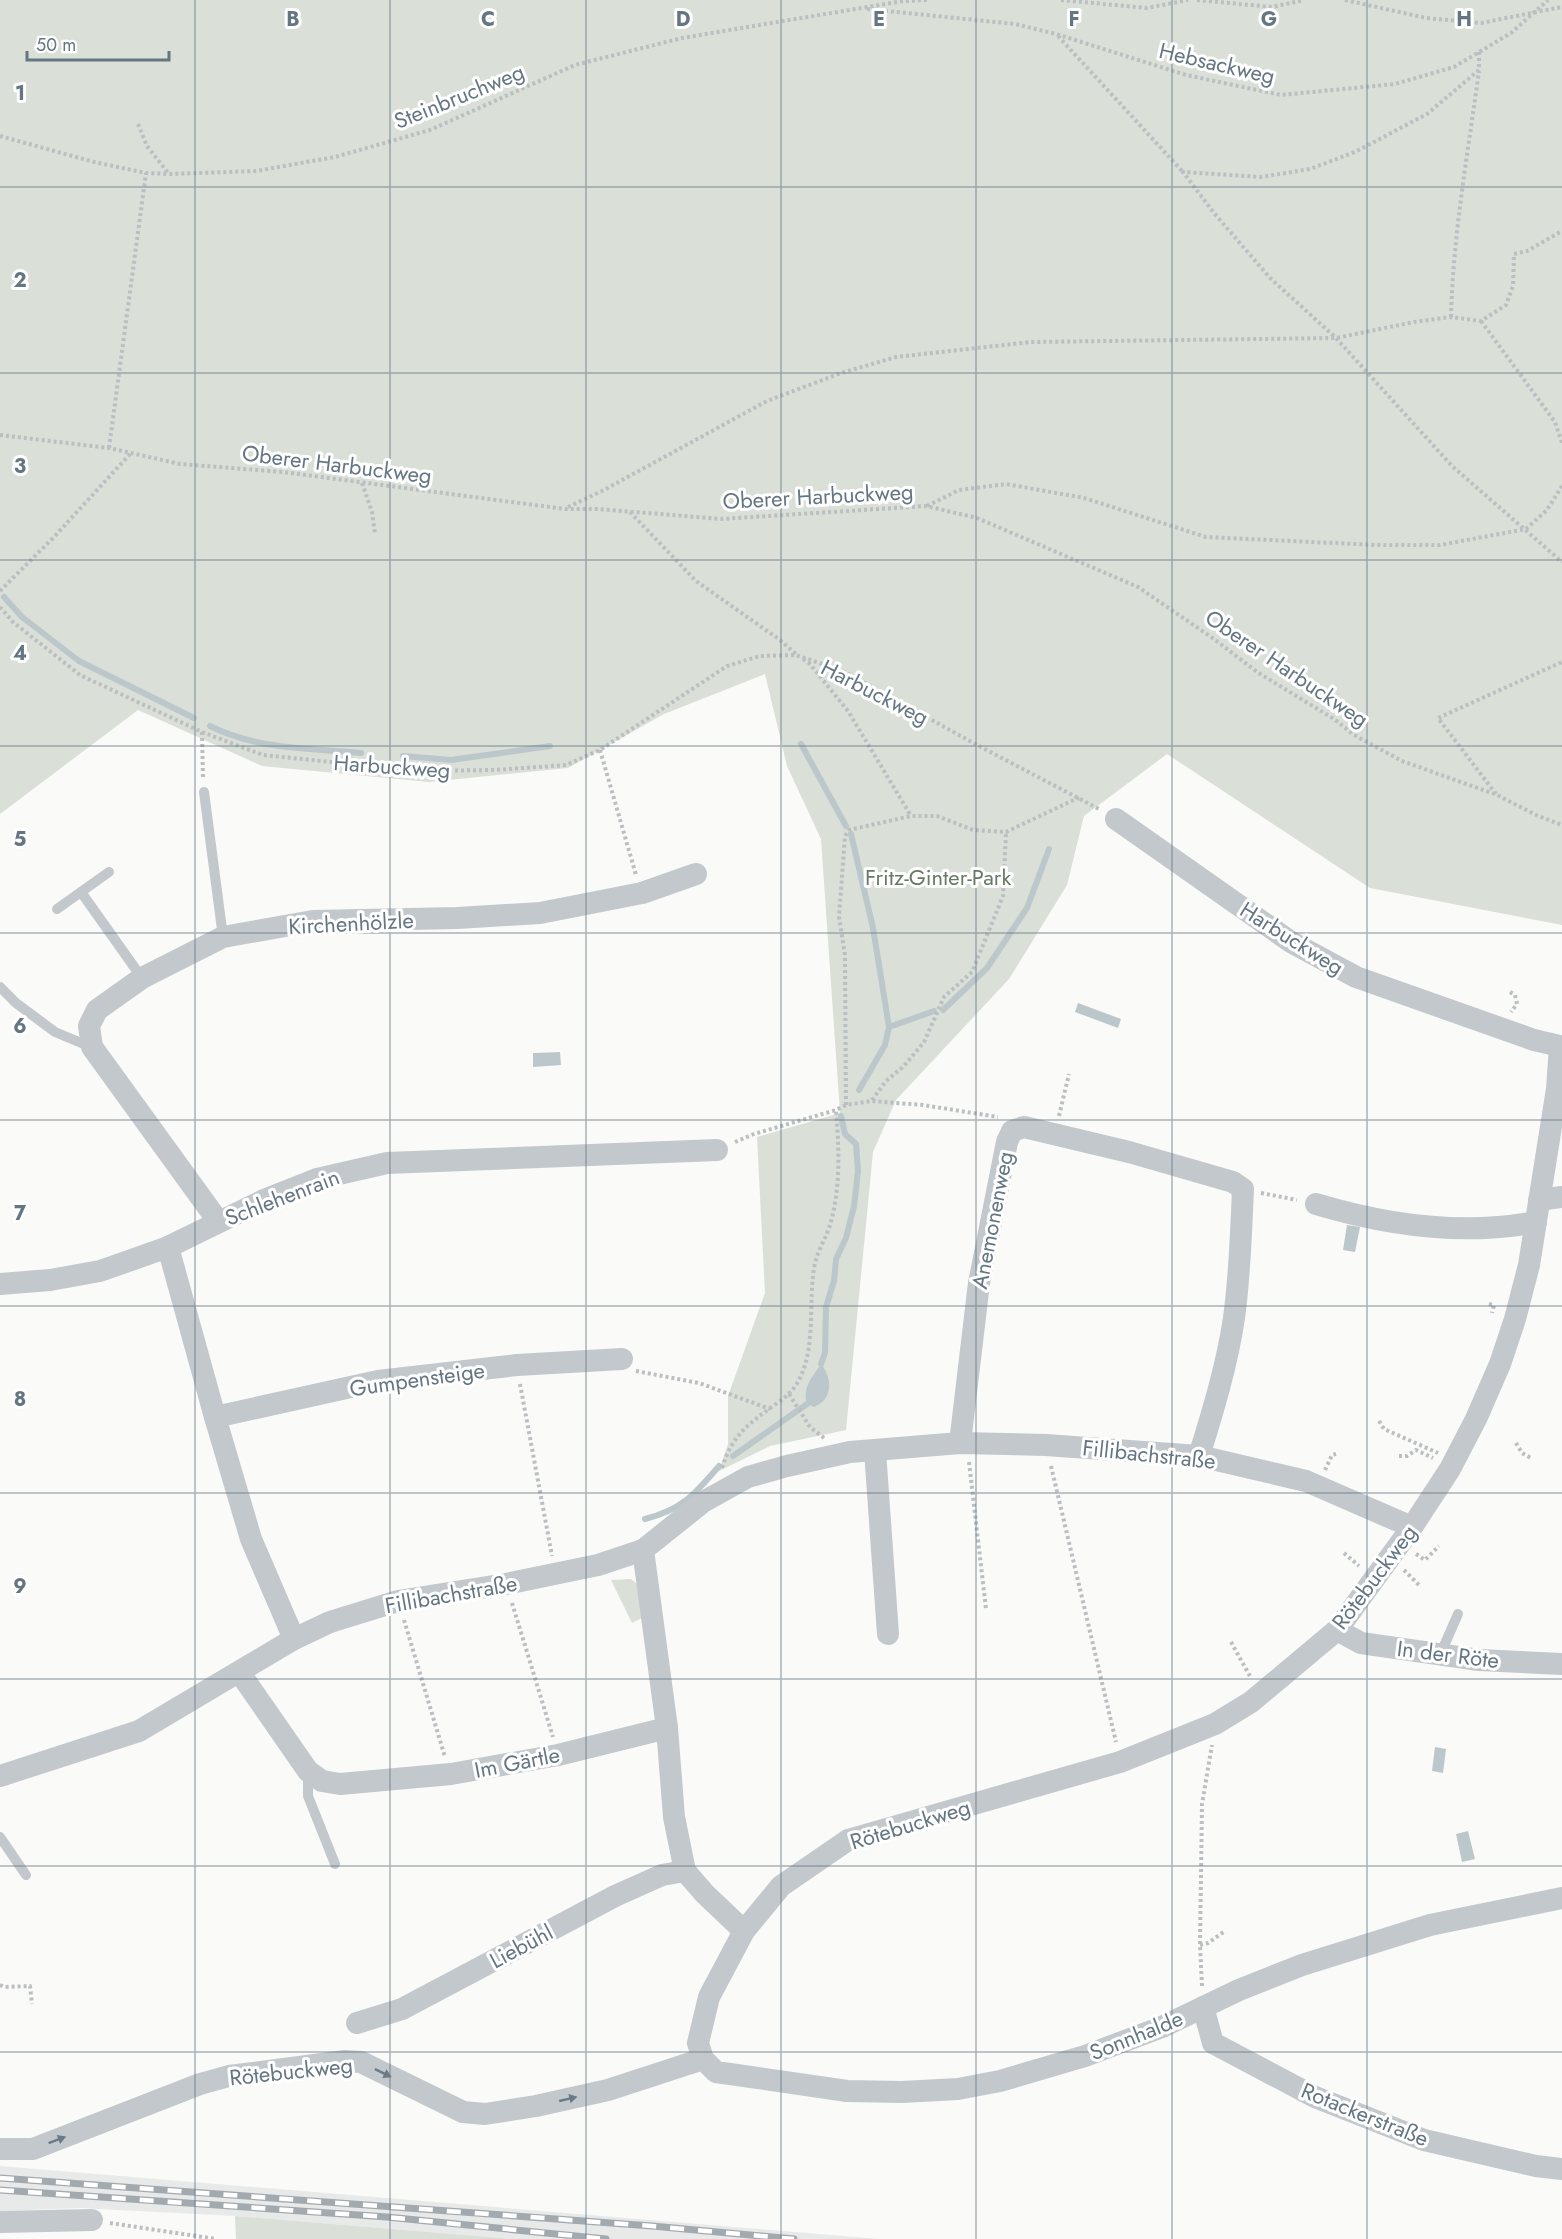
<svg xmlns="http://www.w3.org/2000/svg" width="1562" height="2239" font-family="Jost,sans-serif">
<rect width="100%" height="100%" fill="#fafaf8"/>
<!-- built -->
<polygon fill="#e8e9e9" points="0,2166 880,2239 513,2239 235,2216 80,2208 0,2211"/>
<!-- green -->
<g fill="#dadfd7">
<polygon points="0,0 1562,0 1562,925 1370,888 1167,754 1084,816 1067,885 1009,979 896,1100 873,1152 846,1430 770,1446 719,1471 728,1444 728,1396 765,1293 757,1137 840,1113 821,839 787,766 765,674 664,714 568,768 429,782 262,766 138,710 0,814"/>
<polygon points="631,1579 638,1585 644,1617 632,1623 611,1580"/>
<polygon points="235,2216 513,2239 236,2239"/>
</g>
<!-- water -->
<g fill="#bbc7cb">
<polygon points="1078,1003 1121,1019 1118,1028 1075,1012"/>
<polygon points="560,1052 561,1065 533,1067 533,1053"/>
<polygon points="1347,1225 1360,1227 1355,1252 1343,1250"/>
<path d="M821,1364C832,1377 834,1399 814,1407L807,1404C802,1387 812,1378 821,1364Z"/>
<polygon points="1435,1747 1446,1749 1443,1773 1432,1771"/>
<polygon points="1468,1831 1475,1859 1462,1862 1456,1834"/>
</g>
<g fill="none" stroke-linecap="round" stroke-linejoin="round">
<!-- stream -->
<g stroke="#bbc7cb" stroke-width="6">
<polyline points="4,597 22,617 79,661 194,718"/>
<path d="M210,726C258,750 309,748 361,753"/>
<polyline points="801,744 846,826"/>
<polyline points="403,756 451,760 550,746"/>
<polyline points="851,834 873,928 889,1027 885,1045 859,1090"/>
<polyline points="943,1010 987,968 1027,908 1049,849"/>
<polyline points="889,1027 934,1011"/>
<polyline points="821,1364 825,1353 826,1307 834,1281 836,1259 846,1238 854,1206 858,1171 856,1144 845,1134 841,1116"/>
<polyline points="733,1456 807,1404"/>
<path d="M645,1519C682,1510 695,1494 719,1466"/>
</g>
<!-- path -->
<g stroke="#bbbfc2" stroke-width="4" stroke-dasharray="3 3" stroke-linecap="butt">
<polyline points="1061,0 1147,8 1188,0"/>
<polyline points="1197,0 1272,7 1304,0"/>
<polyline points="1345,0 1426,18 1481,23 1562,7"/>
<polyline points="867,9 1015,24 1056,34 1186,75 1281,95 1395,84 1454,67 1511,33 1548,0"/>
<polyline points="1058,36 1183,172"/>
<polyline points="1479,52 1479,70 1427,114 1355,152 1310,169 1261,177 1183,172 1214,213 1270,278 1336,338 1452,466 1562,562"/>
<polyline points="138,124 147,146 169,174"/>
<polyline points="0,136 94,162 146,173 170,174 256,171 335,157 430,130 575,65 682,38 903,1 928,0"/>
<path d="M1451,317C1453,235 1468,152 1479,71"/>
<polyline points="1481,321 1555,422 1562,443"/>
<polyline points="0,435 109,448 180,464 283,472 565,509 598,509 721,519 926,506 977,518 1138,587 1214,639 1257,672 1334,719 1354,735 1402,761 1497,795 1536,815 1562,825"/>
<polyline points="109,448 146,173"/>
<polyline points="362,483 372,512 375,534"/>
<polyline points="927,506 959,490 1006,484 1084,498 1206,537 1376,545 1440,545 1526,529 1547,510 1562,486"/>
<polyline points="568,507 602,491 767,401 841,373 896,357 1031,342 1336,338 1414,322 1451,317 1481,321 1506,305 1513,286 1514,254 1527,251 1562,231"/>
<polyline points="630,512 696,581 780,640 797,655"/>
<polyline points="0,591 54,537 131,453"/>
<polyline points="0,607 13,622 80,675 202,732 263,755 419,771 494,770 566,765 600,750 727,666 760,656 796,655 845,672 977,745 1099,809"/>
<polyline points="803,659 809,663 848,711 911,816"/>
<polyline points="202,732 203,779"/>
<polyline points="600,750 636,875"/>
<polyline points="1496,794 1438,718 1562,662"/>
<polyline points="1510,992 1515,995 1517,1004 1511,1012"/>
<polyline points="872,1100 886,1081 904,1066 924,1042 944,997 972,972 1003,896 1006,832"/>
<polyline points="846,1105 845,955 839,917 845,836 849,830 911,816 937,816 973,830 1006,832 1080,797"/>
<polyline points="1059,1116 1069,1074"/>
<polyline points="735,1142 754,1134 836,1110 846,1105 871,1101 923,1105 998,1117"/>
<polyline points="1261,1193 1297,1200"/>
<polyline points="1489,1304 1494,1305 1492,1313"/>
<polyline points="636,1371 699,1383 770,1409"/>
<polyline points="520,1384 552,1556"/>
<polyline points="789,1394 810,1427 824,1438"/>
<polyline points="1379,1421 1384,1429 1438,1453"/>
<polyline points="1516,1443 1522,1453 1531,1458"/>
<polyline points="1399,1456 1407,1456 1416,1450 1433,1458"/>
<polyline points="969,1462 986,1609"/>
<polyline points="1051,1466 1116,1742"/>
<path d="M722,1468C732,1436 747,1425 773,1406C782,1400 790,1394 796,1385C818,1350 807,1302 815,1263C818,1250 826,1238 830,1225C841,1188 839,1147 836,1110"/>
<polyline points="1325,1470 1332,1455 1336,1454"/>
<polyline points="1344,1553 1359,1566"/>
<polyline points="1416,1554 1425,1560 1439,1546"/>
<polyline points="1404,1570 1419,1585"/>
<polyline points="512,1603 553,1737"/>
<polyline points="404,1620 445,1757"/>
<polyline points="1231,1642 1251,1678"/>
<polyline points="1200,1945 1208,1943 1225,1931"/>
<polyline points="0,1985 5,1987 30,1986 32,2004"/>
<polyline points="1202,1986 1200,1945 1202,1804 1212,1745"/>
<polyline points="110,2223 216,2239"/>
</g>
<!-- service -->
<g stroke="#c3c8cc" stroke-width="10">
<polyline points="204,792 223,937"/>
<polyline points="81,892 142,978"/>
<polyline points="57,909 109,872"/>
<polyline points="0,987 16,1003 55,1032 91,1047"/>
<polyline points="1440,1655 1458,1614"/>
<polyline points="308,1772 308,1796 335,1864"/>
<polyline points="0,1837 26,1875"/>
</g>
<!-- minor -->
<g stroke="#c3c8cc" stroke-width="22">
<polyline points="1116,819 1291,942 1356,977 1534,1040 1560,1046"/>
<polyline points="1560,1046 1557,1089 1529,1265 1515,1319 1500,1364 1476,1419 1450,1469 1412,1527 1337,1630 1251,1702 1215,1724 1120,1762 848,1840 781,1886 744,1931 709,1997 698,2043 703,2059 716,2072 847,2091 902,2092 958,2089 1000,2081 1085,2056 1162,2027 1239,1990 1302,1965 1430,1925 1562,1898"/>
<polyline points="1539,1200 1562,1197"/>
<path d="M1316,1204C1386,1225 1463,1236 1536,1222"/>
<polyline points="218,1221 92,1047 89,1026 97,1010 142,978 223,937 313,921 457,918 540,913 642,893 696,874"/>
<polyline points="168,1247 215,1417 251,1539 294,1639"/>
<polyline points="0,1284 50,1280 100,1271 168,1247 264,1200 317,1179 387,1163 717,1150"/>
<polyline points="215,1417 378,1381 517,1365 622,1359"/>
<path d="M960,1443L979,1283L1007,1142L1012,1131L1024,1127L1129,1152L1233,1182L1243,1189C1241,1232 1240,1275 1234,1318C1227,1365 1213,1411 1199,1456"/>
<polyline points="875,1451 888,1634"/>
<polyline points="643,1550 667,1728 674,1817 685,1871 705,1894 744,1931"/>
<polyline points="1337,1630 1361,1643 1479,1660 1562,1664"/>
<polyline points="240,1673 308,1771 322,1781 340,1784 451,1774 558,1755 667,1728"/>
<polyline points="0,1776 139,1731 294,1639 330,1622 398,1601 506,1584 598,1565 643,1550 703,1502 748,1477 787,1466 850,1452 960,1443 1046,1445 1199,1456 1306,1481 1412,1527"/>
<polyline points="1203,2007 1213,2043 1315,2097 1424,2140 1536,2166 1562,2169"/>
<polyline points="357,2023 402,2009 615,1896 662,1875 685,1871"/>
<polyline points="0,2149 33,2149 200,2084 229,2076 345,2061 361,2062 463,2112 485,2114 536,2106 608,2090 703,2059"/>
<polyline points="0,2222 92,2220"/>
</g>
<!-- rail casing -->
<g stroke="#a2aab0" stroke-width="7">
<g id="rail">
<polyline points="0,2178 652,2226 794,2239"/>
<polyline points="0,2190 387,2217 606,2239"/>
</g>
</g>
<!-- rail -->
<use href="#rail" stroke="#fff" stroke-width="4.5" stroke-dasharray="14" stroke-linecap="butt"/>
</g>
<!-- one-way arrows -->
<defs><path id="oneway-solid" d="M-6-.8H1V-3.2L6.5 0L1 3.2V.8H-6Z" transform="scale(1.5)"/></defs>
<g fill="#6a7a87">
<use href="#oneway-solid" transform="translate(383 2073) rotate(26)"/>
<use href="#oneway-solid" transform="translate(568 2099) rotate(-13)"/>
<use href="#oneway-solid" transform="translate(57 2140) rotate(-21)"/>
</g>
<!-- grid -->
<path fill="none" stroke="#657683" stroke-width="1.5" stroke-opacity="0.55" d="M195,0V2239M390,0V2239M586,0V2239M781,0V2239M976,0V2239M1172,0V2239M1367,0V2239M0,187H1562M0,373H1562M0,560H1562M0,746H1562M0,933H1562M0,1120H1562M0,1306H1562M0,1493H1562M0,1679H1562M0,1866H1562M0,2052H1562"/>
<g text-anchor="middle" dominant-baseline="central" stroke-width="6" stroke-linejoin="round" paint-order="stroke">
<!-- street labels -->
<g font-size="22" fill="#657683" stroke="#fff">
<text transform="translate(1217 63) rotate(13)">Hebsackweg</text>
<text transform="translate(459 96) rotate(-22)">Steinbruchweg</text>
<text transform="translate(337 464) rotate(7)">Oberer Harbuckweg</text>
<text transform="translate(818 496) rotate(-3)">Oberer Harbuckweg</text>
<text transform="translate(1287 668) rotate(34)">Oberer Harbuckweg</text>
<text transform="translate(875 692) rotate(27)">Harbuckweg</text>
<text transform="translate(392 766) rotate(4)">Harbuckweg</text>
<text transform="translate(351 923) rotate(-3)">Kirchenhölzle</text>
<text transform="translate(1292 938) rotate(32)">Harbuckweg</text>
<text transform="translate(282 1197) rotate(-21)">Schlehenrain</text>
<text transform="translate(992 1220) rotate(-79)">Anemonenweg</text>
<text transform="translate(417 1379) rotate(-8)">Gumpensteige</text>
<text transform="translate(1149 1454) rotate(6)">Fillibachstraße</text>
<text transform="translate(1374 1577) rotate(-53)">Rötebuckweg</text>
<text transform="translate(451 1594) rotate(-10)">Fillibachstraße</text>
<text transform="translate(1448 1654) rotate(7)">In der Röte</text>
<text transform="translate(517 1762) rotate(-11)">Im Gärtle</text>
<text transform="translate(910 1824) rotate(-17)">Rötebuckweg</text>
<text transform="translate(521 1946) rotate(-28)">Liebühl</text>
<text transform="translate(1136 2035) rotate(-22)">Sonnhalde</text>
<text transform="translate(291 2071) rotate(-6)">Rötebuckweg</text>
<text transform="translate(1365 2114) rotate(22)">Rotackerstraße</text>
</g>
<!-- park labels -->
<g font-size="22" fill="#687a64" stroke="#fff">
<text x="938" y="877">Fritz-Ginter-Park</text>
</g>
</g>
<g font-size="20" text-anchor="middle" font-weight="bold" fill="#657683" stroke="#fff" stroke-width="6" stroke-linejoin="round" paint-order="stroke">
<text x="293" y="26">B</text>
<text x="488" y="26">C</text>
<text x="683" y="26">D</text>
<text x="879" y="26">E</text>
<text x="1074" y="26">F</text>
<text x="1269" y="26">G</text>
<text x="1464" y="26">H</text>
<text x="20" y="100">1</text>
<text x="20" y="287">2</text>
<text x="20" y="473">3</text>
<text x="20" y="660">4</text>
<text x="20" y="846">5</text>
<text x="20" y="1033">6</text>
<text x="20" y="1220">7</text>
<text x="20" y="1406">8</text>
<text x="20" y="1593">9</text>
</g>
<!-- scale -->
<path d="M27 51v9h142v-9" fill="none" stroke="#657683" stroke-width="3"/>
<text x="36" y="51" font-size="18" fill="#657683" stroke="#ffffff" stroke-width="4.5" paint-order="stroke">50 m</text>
</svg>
